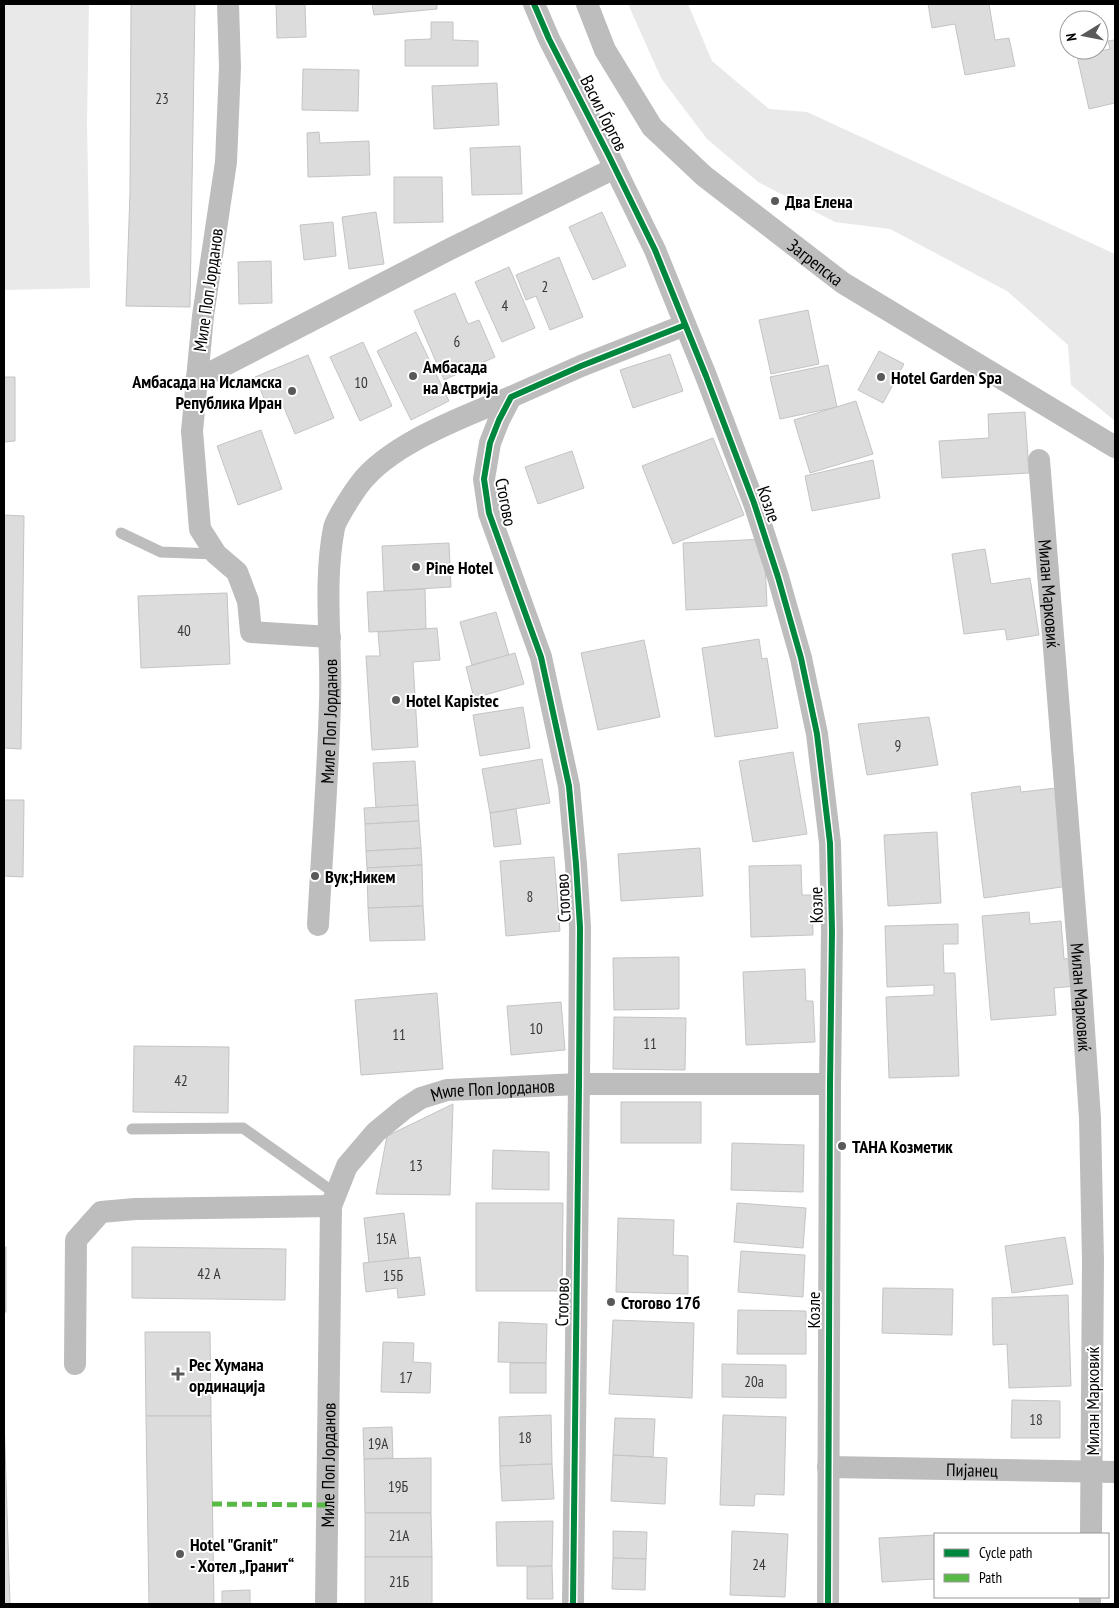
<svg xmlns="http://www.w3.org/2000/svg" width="1119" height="1608" font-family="'PT Sans Narrow',sans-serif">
<rect width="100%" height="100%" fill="#fff"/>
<!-- green -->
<g fill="#e9e9e9">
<polygon points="4,4 89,4 87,123 90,288 4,290"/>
<polygon points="628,4 688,4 712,61 769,109 807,112 1115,254 1115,421 1071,385 1068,345 1007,291 890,229 835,222 758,182 707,139 661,78"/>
</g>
<!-- building -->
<g fill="#dcdcdc" stroke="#c4c4c4">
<polygon points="131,4 195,4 190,307 126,306 130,193"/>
<polygon points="276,4 305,4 306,37 277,38"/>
<polygon points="372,4 437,4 437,9 374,15"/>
<polygon points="928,4 989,4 995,40 1009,38 1015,66 965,75 955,24 932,28"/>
<polygon points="431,22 453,22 453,40 478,41 478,66 405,66 405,40 431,39"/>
<polygon points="1115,40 1115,103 1089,109 1077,56 1110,49 1108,41"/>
<polygon points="303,69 359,70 358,111 302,110"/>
<polygon points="497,83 499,125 434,129 432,86"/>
<polygon points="319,132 320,143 369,141 370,175 308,177 307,133"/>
<polygon points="520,146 522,194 472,195 470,148"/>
<polygon points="394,177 442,177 443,222 394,223"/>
<polygon points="376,212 384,264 349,269 342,217"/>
<polygon points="602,212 626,266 593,280 569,227"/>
<polygon points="333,222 336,256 304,260 300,225"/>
<polygon points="559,257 583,317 550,330 536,296 526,300 516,275"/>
<polygon points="271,261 272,303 239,304 238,262"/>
<polygon points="509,267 535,328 502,342 475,282"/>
<polygon points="455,293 468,324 479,320 495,357 444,380 414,311"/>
<polygon points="808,310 819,364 771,374 759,320"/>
<polygon points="416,332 449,401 411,420 377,351"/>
<polygon points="363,342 392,406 360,421 330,357"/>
<polygon points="879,351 904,364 883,403 858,390"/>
<polygon points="670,354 683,391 633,408 620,370"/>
<polygon points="308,355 334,418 295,434 283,405 269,410 255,377"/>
<polygon points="828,365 837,407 780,419 770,377"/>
<polygon points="4,377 15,377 15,441 4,442"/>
<polygon points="856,401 873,454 810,473 794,420"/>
<polygon points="1025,412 1029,473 942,478 939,441 989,438 988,414"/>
<polygon points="261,430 282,489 238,505 217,446"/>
<polygon points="713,438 744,515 673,544 642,466"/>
<polygon points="572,451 584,488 538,504 525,467"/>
<polygon points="873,460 880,498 812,511 805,476"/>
<polygon points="4,515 24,516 21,749 4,748"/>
<polygon points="764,539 767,606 686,610 683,543"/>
<polygon points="449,543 451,587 384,591 382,546"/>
<polygon points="985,549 991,584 1030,578 1039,635 1007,640 1005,629 964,634 952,554"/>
<polygon points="425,589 426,629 369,632 367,592"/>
<polygon points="227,593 230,664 141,668 138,596"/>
<polygon points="496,612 509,655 472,665 460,622"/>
<polygon points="437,628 440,660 413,662 418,747 372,750 366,656 380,656 378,632"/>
<polygon points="759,639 762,659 767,658 778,728 715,737 702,648"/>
<polygon points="644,640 660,717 598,730 581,653"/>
<polygon points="515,653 524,684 474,698 466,667"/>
<polygon points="523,707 530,748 480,756 473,715"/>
<polygon points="929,717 938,765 867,775 858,724"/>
<polygon points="793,752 807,834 753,842 739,761"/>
<polygon points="542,759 550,803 490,813 482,769"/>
<polygon points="415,761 418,805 376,808 373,763"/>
<polygon points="1020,786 1021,792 1056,788 1069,886 984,898 971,793"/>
<polygon points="4,800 24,800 23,877 4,876"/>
<polygon points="418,805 419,821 365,824 364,808"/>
<polygon points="516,809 521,844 494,847 490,813"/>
<polygon points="419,821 421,848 366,851 365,824"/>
<polygon points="937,832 941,903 888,906 884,835"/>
<polygon points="421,848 422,865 367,868 366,851"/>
<polygon points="700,848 703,896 621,901 618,854"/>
<polygon points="554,857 560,931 506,936 500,861"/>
<polygon points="422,865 423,906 368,908 367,868"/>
<polygon points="801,865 802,895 812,895 813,935 751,937 749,866"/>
<polygon points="423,906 425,940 370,941 368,908"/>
<polygon points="1029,912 1030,924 1061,921 1064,959 1074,958 1076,986 1054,988 1056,1015 991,1020 982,916"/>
<polygon points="958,924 958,944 943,944 944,973 955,973 959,1076 889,1078 886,997 934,995 934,985 887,987 885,926"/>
<polygon points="679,957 679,1009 614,1010 613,958"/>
<polygon points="805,969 806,1001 813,1001 815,1042 746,1045 743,972"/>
<polygon points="437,993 443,1069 361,1075 355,1000"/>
<polygon points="561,1002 565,1050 511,1055 507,1006"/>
<polygon points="614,1017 686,1018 685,1070 613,1069"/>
<polygon points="134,1046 229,1047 228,1113 133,1112"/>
<rect x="621" y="1102" width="80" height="41"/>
<polygon points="453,1104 450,1195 376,1194 387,1136"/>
<polygon points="732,1143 804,1145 803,1192 731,1190"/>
<polygon points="493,1150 549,1152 549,1190 492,1189"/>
<polygon points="476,1203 563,1203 562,1291 476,1291"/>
<polygon points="737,1203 806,1208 803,1248 734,1242"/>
<polygon points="404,1213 409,1258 369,1263 364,1218"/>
<polygon points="618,1218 674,1220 673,1255 688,1256 688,1294 616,1292"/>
<polygon points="1065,1237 1073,1284 1012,1293 1005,1246"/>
<rect x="4" y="1247" width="2" height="65"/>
<polygon points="132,1247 286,1249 285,1300 132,1298"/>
<polygon points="741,1251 805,1255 803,1297 738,1292"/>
<polygon points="420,1257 425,1295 398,1298 397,1288 366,1292 363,1263"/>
<polygon points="883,1288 953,1289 952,1335 882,1333"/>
<polygon points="1068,1295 1071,1386 1009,1388 1007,1344 993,1345 992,1298"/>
<polygon points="738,1310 806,1311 806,1354 737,1354"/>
<polygon points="613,1320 694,1323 692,1398 609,1394"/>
<polygon points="499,1322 547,1324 546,1363 498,1362"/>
<polygon points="145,1332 210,1332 211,1416 146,1416"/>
<polygon points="383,1342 414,1343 413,1362 431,1363 430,1393 381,1392"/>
<rect x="510" y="1363" width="36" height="30"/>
<polygon points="722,1364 786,1365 786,1398 722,1397"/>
<polygon points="1012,1400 1060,1401 1060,1438 1011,1438"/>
<polygon points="551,1415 552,1464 500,1466 499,1417"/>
<polygon points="723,1415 786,1417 784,1495 755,1494 754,1506 720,1505"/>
<polygon points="146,1416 211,1416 214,1604 149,1604"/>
<polygon points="4,1417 10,1604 4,1604"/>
<polygon points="615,1418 655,1419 653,1457 613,1455"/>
<polygon points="392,1427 393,1458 364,1459 363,1428"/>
<polygon points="613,1455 667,1458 665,1504 611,1501"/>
<polygon points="431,1458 431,1513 365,1513 364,1459"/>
<polygon points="552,1464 554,1499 502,1501 500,1466"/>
<polygon points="365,1513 431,1513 432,1557 365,1557"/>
<polygon points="553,1521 552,1566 497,1566 496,1522"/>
<polygon points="613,1531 647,1532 646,1559 613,1558"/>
<polygon points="732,1531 788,1534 785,1597 730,1595"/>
<polygon points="935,1535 935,1579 882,1582 879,1538"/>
<rect x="365" y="1557" width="67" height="47"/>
<polygon points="613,1558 646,1559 645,1590 612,1589"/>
<polygon points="552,1566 553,1599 527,1599 527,1567"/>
<polygon points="250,1590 250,1604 222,1604 222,1591"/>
</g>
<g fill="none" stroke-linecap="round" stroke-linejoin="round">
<!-- lane -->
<g stroke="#bdbdbd" stroke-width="11">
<polyline points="121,533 161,552 216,554"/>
<polyline points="132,1129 243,1128 336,1194"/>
</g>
<!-- street -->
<g stroke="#bdbdbd" stroke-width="22">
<polyline points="228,4 230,67 226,162 203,316 192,431 200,529 216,554 237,572 248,601 251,632 330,637"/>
<polyline points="534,4 549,39 609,156 655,250 706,376 754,503 778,577 801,658 817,734 830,843 832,931 830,1084 828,1604"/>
<path id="s1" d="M587,4L605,50L652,127L704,176L843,283L1115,447"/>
<polyline points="196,380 450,249 615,168"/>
<path id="s2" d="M1039,460L1081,986L1090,1118L1093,1261L1091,1534"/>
<path id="s3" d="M318,925C322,851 328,776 330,702C332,644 323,584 334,528C336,519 353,493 359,485C389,444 465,416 511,397"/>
<polyline points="75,1364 76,1240 101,1212 135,1209 331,1206"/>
<path id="s4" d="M828,1467L1115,1472"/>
<path id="s5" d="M326,1604L331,1206L347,1166L376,1132L404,1109L421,1098L447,1090L579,1084H830"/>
<polyline points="573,1604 579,1084 580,927 576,864 569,786 541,657 489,513 484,479 490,443 499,420 511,397 581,366 685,325"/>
<polyline points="1090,1604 1090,1597"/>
</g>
<!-- quiet -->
<polyline stroke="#58b947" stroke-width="5" stroke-dasharray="10 5" stroke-linecap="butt" points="212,1504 327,1505"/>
<!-- cycleway casing -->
<g stroke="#fff" stroke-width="9">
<g id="cycleway">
<polyline points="534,4 549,39 609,156 655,250 706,376 754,503 778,577 801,658 817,734 830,843 832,931 830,1084 828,1604"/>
<polyline points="573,1604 579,1084 580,927 576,864 569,786 541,657 489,513 484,479 490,443 499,420 511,397 581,366 685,325"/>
</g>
</g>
<!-- cycleway -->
<use href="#cycleway" stroke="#00873e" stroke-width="6"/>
</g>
<!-- markers -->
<g fill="#595959" stroke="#fff" stroke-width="2">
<circle cx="775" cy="201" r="5"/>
<circle cx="413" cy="376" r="5"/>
<circle cx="881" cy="377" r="5"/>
<circle cx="292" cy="391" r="5"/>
<circle cx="416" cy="567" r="5"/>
<circle cx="396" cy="700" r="5"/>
<circle cx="315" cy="876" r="5"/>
<circle cx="842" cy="1146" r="5"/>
<circle cx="611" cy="1302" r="5"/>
<path d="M175.5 1366.5h5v5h5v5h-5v5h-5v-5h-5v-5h5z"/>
<circle cx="180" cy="1554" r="5"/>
</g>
<g text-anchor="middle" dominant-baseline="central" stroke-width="4" stroke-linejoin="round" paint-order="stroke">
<!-- number labels -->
<g font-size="15" fill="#373737">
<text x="162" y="98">23</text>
<text x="545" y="286">2</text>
<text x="505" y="305">4</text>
<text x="457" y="341">6</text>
<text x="361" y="382">10</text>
<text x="184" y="630">40</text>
<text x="898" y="745">9</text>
<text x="530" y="896">8</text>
<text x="536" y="1028">10</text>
<text x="399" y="1034">11</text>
<text x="650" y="1043">11</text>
<text x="181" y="1080">42</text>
<text x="416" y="1165">13</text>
<text x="386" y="1238">15А</text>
<text x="209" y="1273">42 А</text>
<text x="393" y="1275">15Б</text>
<text x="406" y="1377">17</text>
<text x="754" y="1381">20a</text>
<text x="1036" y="1419">18</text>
<text x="525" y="1437">18</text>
<text x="378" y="1443">19А</text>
<text x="398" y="1486">19Б</text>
<text x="399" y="1535">21А</text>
<text x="759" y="1564">24</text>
<text x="399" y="1581">21Б</text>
</g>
<!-- street labels -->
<g font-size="18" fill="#000" stroke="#fff">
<text transform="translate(604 113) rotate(63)">Васил Ѓоргов</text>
<text stroke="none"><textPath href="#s1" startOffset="352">Загрепска</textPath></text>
<text transform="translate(208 290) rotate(-82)">Миле Поп Јорданов</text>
<text transform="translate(506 502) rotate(79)">Стогово</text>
<text transform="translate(769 504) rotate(71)">Козле</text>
<text stroke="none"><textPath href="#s2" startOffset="134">Милан Марковиќ</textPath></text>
<text stroke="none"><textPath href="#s3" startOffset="204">Миле Поп Јорданов</textPath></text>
<text transform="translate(563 898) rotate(-93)">Стогово</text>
<text transform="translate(816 905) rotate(-91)">Козле</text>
<text stroke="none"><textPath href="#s2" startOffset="539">Милан Марковиќ</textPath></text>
<text stroke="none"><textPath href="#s5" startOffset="615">Миле Поп Јорданов</textPath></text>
<text transform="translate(562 1302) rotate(-89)">Стогово</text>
<text transform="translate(813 1310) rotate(-90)">Козле</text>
<text transform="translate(1092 1401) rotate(-90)">Милан Марковиќ</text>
<text stroke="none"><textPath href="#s5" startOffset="139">Миле Поп Јорданов</textPath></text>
<text stroke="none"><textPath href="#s4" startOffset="144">Пијанец</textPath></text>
</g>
<!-- poi labels -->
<g font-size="18" font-weight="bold" fill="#000" stroke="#fff" text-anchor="start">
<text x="785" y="201">Два Елена</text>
<text x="423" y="366">Амбасада<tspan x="423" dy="21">на Австрија</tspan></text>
<text x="891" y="377">Hotel Garden Spa</text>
<text x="282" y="381" text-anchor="end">Амбасада на Исламска<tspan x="282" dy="21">Република Иран</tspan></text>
<text x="426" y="567">Pine Hotel</text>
<text x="406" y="700">Hotel Kapistec</text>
<text x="325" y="876">Вук;Никем</text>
<text x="852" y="1146">ТАНА Козметик</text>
<text x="621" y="1302">Стогово 17б</text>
<text x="189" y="1364">Рес Хумана<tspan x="189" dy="21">ординација</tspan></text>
<text x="190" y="1544">Hotel "Granit"<tspan x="190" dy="21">- Хотел „Гранит“</tspan></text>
</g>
</g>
<!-- border -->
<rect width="1119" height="1608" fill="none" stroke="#000000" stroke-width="10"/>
<!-- legend -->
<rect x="934" y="1533" width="175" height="65" fill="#ffffff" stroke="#999999"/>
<rect x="944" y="1549" width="25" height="8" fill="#00873e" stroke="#999999"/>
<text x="979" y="1558" font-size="15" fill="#000000">Cycle path</text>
<rect x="944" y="1574" width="25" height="8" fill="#58b947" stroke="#999999"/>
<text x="979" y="1583" font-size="15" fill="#000000">Path</text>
<!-- north arrow -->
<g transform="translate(1084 35) rotate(260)"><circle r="24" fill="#ffffff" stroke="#999999"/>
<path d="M0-4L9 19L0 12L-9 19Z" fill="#595959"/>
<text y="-8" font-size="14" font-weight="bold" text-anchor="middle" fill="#000000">N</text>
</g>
</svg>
